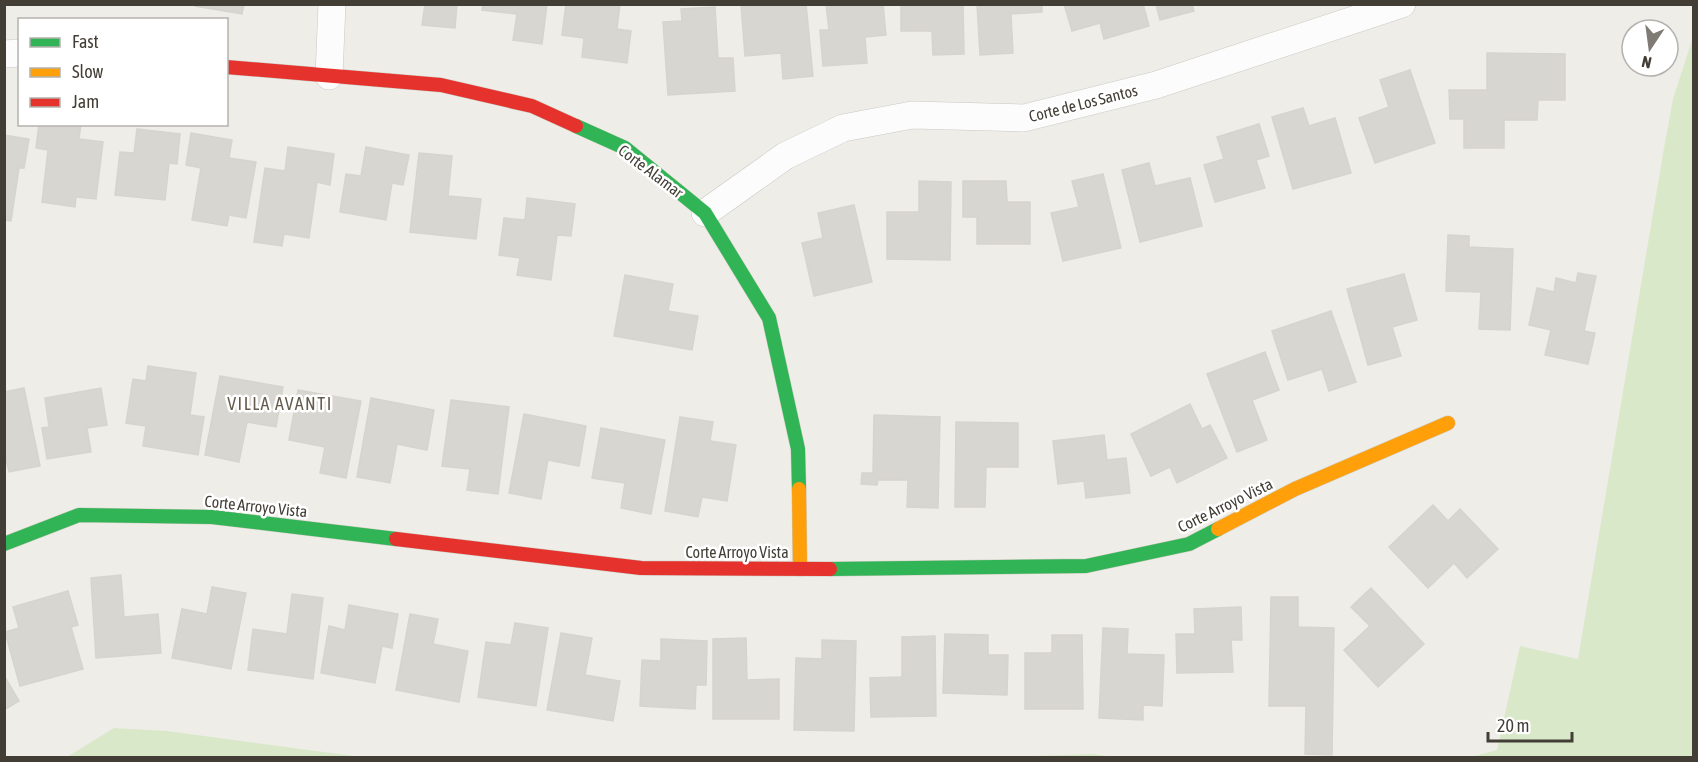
<svg xmlns="http://www.w3.org/2000/svg" width="1698" height="762" font-family="'Asap Condensed',sans-serif">
<rect width="100%" height="100%" fill="#eeede8"/>
<!-- green -->
<g fill="#dae8ca">
<polygon points="1693,37 1693,757 1471,757 1497,750 1520,646 1578,659 1664,148 1673,99"/>
<polygon points="114,728 167,731 361,757 67,757"/>
<polygon points="1092,754 1113,757 1006,757"/>
</g>
<!-- building -->
<g fill="#d8d6d0" stroke="#d6d4ce" stroke-width="1.5">
<polygon points="195,4 244,4 242,14 195,6"/>
<polygon points="425,4 457,4 455,28 422,25"/>
<polygon points="483,4 547,4 542,44 513,40 517,14 482,10"/>
<polygon points="566,4 620,4 617,29 631,31 627,63 582,57 584,38 562,35"/>
<polygon points="741,4 806,4 813,76 783,79 781,53 745,56"/>
<polygon points="826,4 883,4 886,35 865,37 867,63 823,66 820,30 829,30"/>
<polygon points="901,4 963,4 964,54 933,55 932,31 901,31"/>
<polygon points="977,4 1042,4 1042,12 1011,14 1013,53 980,55"/>
<polygon points="1064,4 1143,4 1149,26 1104,39 1100,23 1072,31"/>
<polygon points="1156,4 1192,4 1194,11 1160,20"/>
<polygon points="715,7 718,58 733,58 735,91 668,95 663,22 682,21 681,9"/>
<polygon points="1487,53 1565,54 1565,100 1538,100 1537,120 1504,120 1504,148 1464,148 1464,119 1450,119 1449,90 1487,90"/>
<polygon points="1410,70 1435,143 1375,163 1359,118 1389,107 1380,80"/>
<polygon points="1303,108 1309,126 1335,118 1351,173 1293,189 1272,117"/>
<polygon points="39,124 81,124 79,139 103,142 96,199 76,197 75,207 42,202 48,150 36,148"/>
<polygon points="1259,124 1269,156 1256,160 1265,188 1215,202 1204,165 1224,159 1217,137"/>
<polygon points="137,129 180,134 177,164 169,163 165,200 115,195 120,152 134,153"/>
<polygon points="191,133 232,140 229,158 256,162 246,218 229,215 227,226 192,220 201,168 186,165"/>
<polygon points="4,135 29,139 24,168 19,168 11,221 4,220"/>
<polygon points="288,147 334,154 330,185 317,182 309,238 284,234 282,246 254,242 265,168 285,171"/>
<polygon points="366,147 409,155 403,185 392,183 386,220 340,212 346,174 361,176"/>
<polygon points="419,153 452,156 448,196 481,199 476,239 410,232"/>
<polygon points="1149,163 1155,186 1190,178 1202,226 1140,242 1122,170"/>
<polygon points="1103,174 1121,248 1063,261 1051,213 1079,207 1072,181"/>
<polygon points="919,181 951,182 950,260 887,259 887,212 919,212"/>
<polygon points="963,181 1006,181 1007,202 1030,202 1030,244 977,244 977,217 963,217"/>
<polygon points="527,198 575,204 571,236 557,235 551,280 517,275 520,258 499,255 504,218 525,220"/>
<polygon points="854,205 872,282 814,296 802,243 823,238 818,213"/>
<polygon points="1448,235 1469,236 1469,247 1513,249 1510,330 1479,329 1481,292 1446,291"/>
<polygon points="1578,273 1596,276 1584,331 1595,333 1588,364 1545,355 1551,330 1529,325 1537,288 1554,292 1556,278 1576,283"/>
<polygon points="1404,274 1417,320 1392,327 1401,356 1368,365 1347,289"/>
<polygon points="625,275 673,284 668,311 698,316 692,350 614,336"/>
<polygon points="1331,311 1356,382 1329,391 1322,369 1288,380 1272,331"/>
<polygon points="1265,352 1279,390 1252,400 1267,440 1237,452 1207,374"/>
<polygon points="148,366 196,373 190,415 204,417 198,455 143,446 146,426 126,423 133,379 146,381"/>
<polygon points="220,376 283,387 276,427 247,422 239,462 205,455"/>
<polygon points="24,388 40,466 9,472 4,452 4,392"/>
<polygon points="101,388 107,425 87,428 91,452 47,459 42,428 49,427 45,398"/>
<polygon points="298,390 361,401 346,478 320,473 325,447 289,440"/>
<polygon points="371,398 434,410 427,450 397,444 390,483 357,477"/>
<polygon points="451,400 509,407 498,494 467,490 470,469 442,466"/>
<polygon points="1190,404 1202,429 1210,425 1227,458 1177,483 1170,467 1151,476 1131,434"/>
<polygon points="524,414 586,426 579,466 548,460 541,499 509,493"/>
<polygon points="874,415 940,417 938,508 907,507 908,480 878,480 877,485 861,484 862,473 873,473"/>
<polygon points="680,417 713,422 710,441 736,445 727,501 702,497 698,517 665,511"/>
<polygon points="956,422 1018,423 1018,467 986,467 985,507 955,507"/>
<polygon points="601,428 665,440 651,514 621,508 625,483 592,478"/>
<polygon points="1104,435 1107,460 1126,458 1130,493 1086,498 1084,481 1058,484 1053,441"/>
<polygon points="1433,505 1448,521 1460,509 1498,549 1467,578 1454,563 1428,588 1389,547"/>
<polygon points="121,575 124,617 158,614 161,653 96,658 91,578"/>
<polygon points="212,587 246,593 231,669 172,658 182,609 207,614"/>
<polygon points="1371,588 1424,644 1378,687 1344,650 1370,626 1351,607"/>
<polygon points="68,591 78,625 71,627 83,669 20,686 5,632 19,628 13,607"/>
<polygon points="292,594 323,598 313,679 248,670 253,629 287,634"/>
<polygon points="1271,597 1298,597 1298,627 1334,628 1332,755 1305,754 1306,706 1269,706"/>
<polygon points="349,605 398,614 392,648 382,646 375,683 321,673 329,626 345,630"/>
<polygon points="1241,607 1242,640 1231,640 1233,672 1177,673 1176,634 1195,634 1194,609"/>
<polygon points="410,614 438,619 433,644 468,651 459,702 396,690"/>
<polygon points="515,623 548,628 536,706 478,697 486,642 511,645"/>
<polygon points="1103,628 1128,629 1127,654 1164,655 1162,706 1143,705 1143,720 1099,718"/>
<polygon points="561,633 592,638 585,675 620,681 613,721 547,710"/>
<polygon points="945,634 988,635 988,655 1008,655 1007,695 943,693"/>
<polygon points="1052,635 1082,635 1083,709 1025,709 1025,653 1052,653"/>
<polygon points="935,636 936,716 871,717 870,678 902,677 902,637"/>
<polygon points="746,638 747,680 779,679 779,719 713,719 713,639"/>
<polygon points="661,639 707,641 706,685 696,685 695,709 640,706 642,660 661,661"/>
<polygon points="822,640 856,641 854,731 794,730 796,658 822,659"/>
<polygon points="4,675 19,701 4,710"/>
</g>
<g fill="none" stroke-linecap="round" stroke-linejoin="round">
<!-- street casing -->
<g stroke="#cac9c4" stroke-width="28">
<g id="street">
<polyline points="4,54 20,53"/>
<polyline points="329,76 332,4"/>
<polyline points="705,213 785,156 843,128 912,115 1024,118 1156,85 1402,4"/>
</g>
</g>
<!-- fast casing -->
<g stroke="#cccabf" stroke-width="15">
<g id="fast">
<polyline points="576,126 625,148 705,213 769,318 798,449 799,489"/>
<polyline points="4,544 79,515 212,517 396,539"/>
<polyline points="830,569 1086,566 1189,544 1218,529"/>
</g>
</g>
<!-- slow casing -->
<g stroke="#cccabf" stroke-width="15">
<g id="slow">
<polyline points="799,489 800,569"/>
<polyline points="1218,529 1295,489 1448,423"/>
</g>
</g>
<!-- jam casing -->
<g stroke="#cccabf" stroke-width="15">
<g id="jam">
<polyline points="226,67 441,85 532,106 576,126"/>
<polyline points="396,539 641,568 830,569"/>
</g>
</g>
<!-- street -->
<use href="#street" stroke="#fcfcfc" stroke-width="27"/>
<!-- fast -->
<use href="#fast" stroke="#30b455" stroke-width="14"/>
<!-- slow -->
<use href="#slow" stroke="#ff9f0a" stroke-width="14"/>
<!-- jam -->
<use href="#jam" stroke="#e5322d" stroke-width="14"/>
</g>
<g text-anchor="middle" dominant-baseline="central" stroke-width="5" stroke-linejoin="round" paint-order="stroke">
<!-- street labels -->
<g font-size="16" fill="#433e35" stroke="#fff">
<text transform="translate(1083 103) rotate(-14)">Corte de Los Santos</text>
<text transform="translate(651 171) rotate(37)">Corte Alamar</text>
<text transform="translate(1225 505) rotate(-26)">Corte Arroyo Vista</text>
<text transform="translate(256 506) rotate(6)">Corte Arroyo Vista</text>
<text x="737" y="552">Corte Arroyo Vista</text>
</g>
<!-- neighbourhood labels -->
<g font-size="18" letter-spacing="1.5" fill="#655c4d" stroke="#fff">
<text x="280" y="403">VILLA AVANTI</text>
</g>
</g>
<!-- border -->
<rect width="1698" height="762" fill="none" stroke="#433e35" stroke-width="12"/>
<!-- legend -->
<rect x="18" y="18" width="210" height="108" fill="#ffffff" stroke="#b4b2ae" stroke-width="1.5"/>
<rect x="30" y="38" width="30" height="9" fill="#30b455" stroke="#b4b2ae" stroke-width="1.5"/>
<text x="72" y="48" font-size="18" fill="#433e35">Fast</text>
<rect x="30" y="68" width="30" height="9" fill="#ff9f0a" stroke="#b4b2ae" stroke-width="1.5"/>
<text x="72" y="78" font-size="18" fill="#433e35">Slow</text>
<rect x="30" y="98" width="30" height="9" fill="#e5322d" stroke="#b4b2ae" stroke-width="1.5"/>
<text x="72" y="108" font-size="18" fill="#433e35">Jam</text>
<!-- north arrow -->
<g transform="translate(1650 48) rotate(193)"><circle r="28" fill="#ffffff" stroke="#b4b2ae" stroke-width="1.5"/>
<path d="M0-4.5L10 22L0 15L-10 22Z" fill="#7f7b74"/>
<text y="-9" font-size="16" font-weight="bold" text-anchor="middle" fill="#433e35">N</text>
</g>
<!-- scale -->
<path d="M1488 732v9h84v-9" fill="none" stroke="#433e35" stroke-width="3"/>
<text x="1497" y="732" font-size="18" fill="#433e35" stroke="#ffffff" stroke-width="4.5" paint-order="stroke">20 m</text>
</svg>
